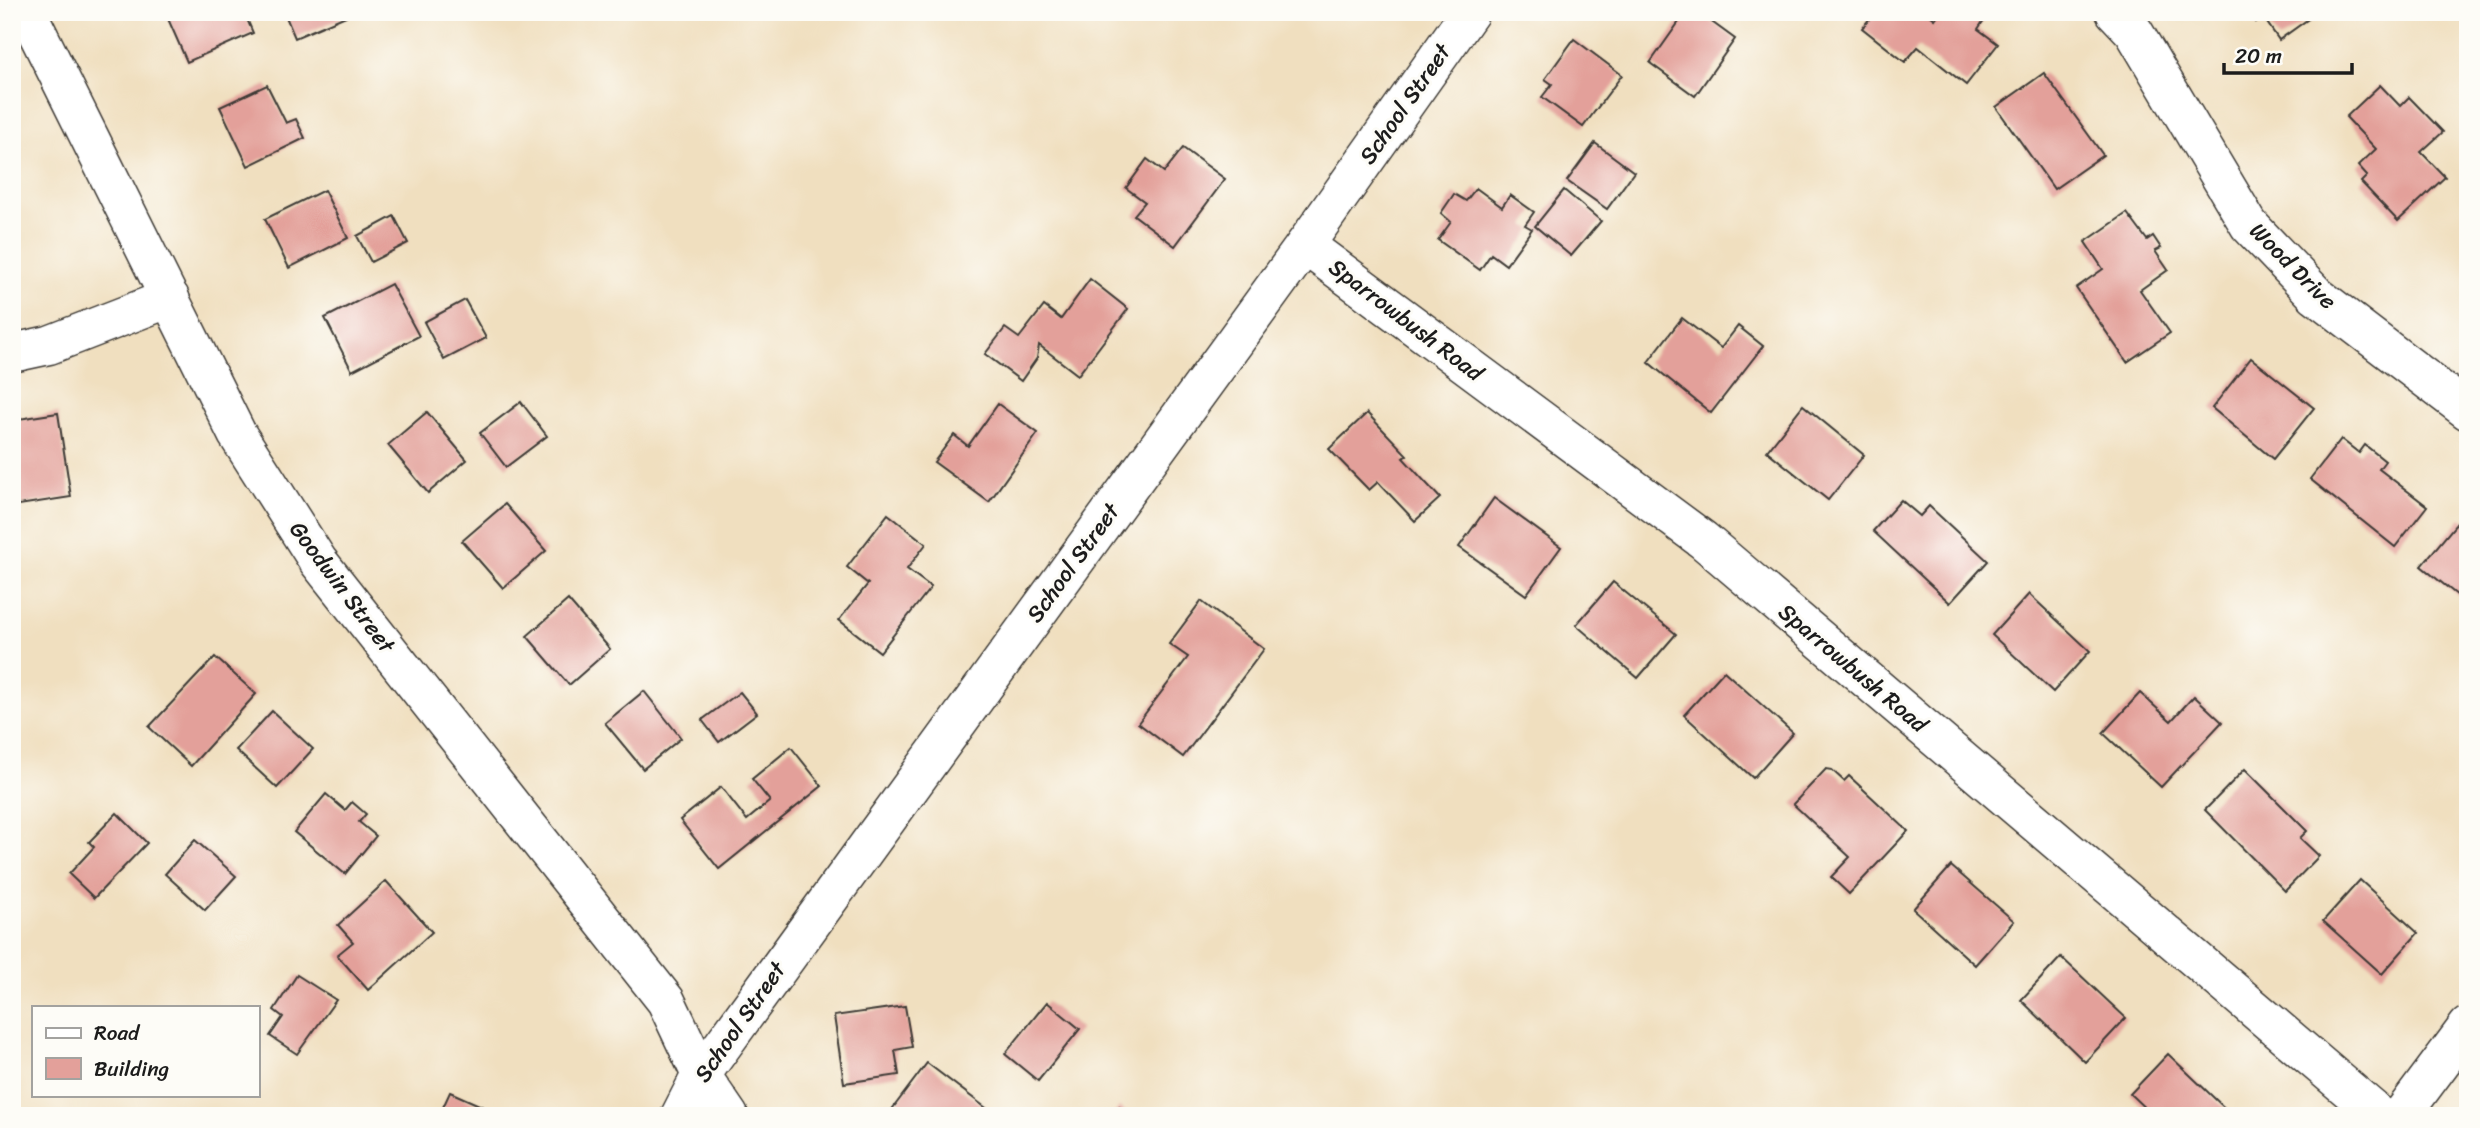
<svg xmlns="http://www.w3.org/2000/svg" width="2480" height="1128" font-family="Sriracha,sans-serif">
<rect width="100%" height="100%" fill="#fdfcf7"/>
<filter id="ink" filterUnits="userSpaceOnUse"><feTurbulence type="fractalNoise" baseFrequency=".0143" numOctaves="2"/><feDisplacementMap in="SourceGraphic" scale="14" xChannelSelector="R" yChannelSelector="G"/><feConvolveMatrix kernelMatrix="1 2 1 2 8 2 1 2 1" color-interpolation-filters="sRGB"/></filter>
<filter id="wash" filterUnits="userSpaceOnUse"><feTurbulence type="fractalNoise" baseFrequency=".00686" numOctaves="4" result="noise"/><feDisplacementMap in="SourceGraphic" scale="28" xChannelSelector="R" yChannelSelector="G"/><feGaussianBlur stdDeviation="1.57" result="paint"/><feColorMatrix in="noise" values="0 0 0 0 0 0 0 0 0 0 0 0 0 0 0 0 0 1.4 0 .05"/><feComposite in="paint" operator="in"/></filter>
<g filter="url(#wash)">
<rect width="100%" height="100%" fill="#f0dfbf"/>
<g id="blocks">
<!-- building -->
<g fill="#e3a09a">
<polygon points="165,12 244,12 253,33 187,62"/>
<polygon points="284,12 355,12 295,38"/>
<polygon points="1686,12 1698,12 1735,39 1695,96 1650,63"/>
<polygon points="1875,12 1926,12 1935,19 1940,12 1974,12 1984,20 1978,29 1998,44 1966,85 1918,47 1905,62 1862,28"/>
<polygon points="2250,12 2318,12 2279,40 2263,17 2256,22"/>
<polygon points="1574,39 1622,75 1583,127 1542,97 1552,84 1545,79"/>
<polygon points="2044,73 2103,155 2054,189 1996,107"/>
<polygon points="267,85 286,123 296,119 305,138 248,166 220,107"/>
<polygon points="2380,85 2400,106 2409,97 2443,132 2421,152 2445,177 2398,221 2361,182 2367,176 2358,166 2376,149 2346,117"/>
<polygon points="1595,143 1634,172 1607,209 1567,181"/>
<polygon points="1183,148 1225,179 1175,246 1134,215 1145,202 1126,188 1147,159 1164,172"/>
<polygon points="1476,188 1502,207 1510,195 1534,212 1525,225 1532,229 1506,265 1491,254 1480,270 1438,240 1451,222 1441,213 1454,194 1466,201"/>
<polygon points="324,190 348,238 289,268 265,219"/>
<polygon points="1564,190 1601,221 1571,256 1535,226"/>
<polygon points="2127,213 2147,240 2153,236 2161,248 2155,251 2168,270 2140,290 2170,333 2127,362 2076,288 2103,269 2085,242"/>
<polygon points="394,216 408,243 371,262 357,236"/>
<polygon points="1090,279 1128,309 1078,375 1039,345 1037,358 1021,381 985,354 1005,328 1019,338 1044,306 1061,319"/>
<polygon points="391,284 419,336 352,371 325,318"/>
<polygon points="465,300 486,338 444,360 424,322"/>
<polygon points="1682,318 1721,348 1738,326 1763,346 1711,413 1648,362"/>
<polygon points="2251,358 2314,408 2273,459 2212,408"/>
<polygon points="521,402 547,436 506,467 480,433"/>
<polygon points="998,404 1038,433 989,502 934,462 954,435 968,446"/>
<polygon points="1803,405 1864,455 1828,500 1767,451"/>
<polygon points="427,412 467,460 428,493 388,445"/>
<polygon points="58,413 71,497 19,505 12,501 12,420"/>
<polygon points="1367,413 1407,455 1403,458 1440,498 1415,521 1378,482 1369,490 1329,449"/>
<polygon points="2341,439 2359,453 2365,445 2385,461 2379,469 2427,506 2395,547 2310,479"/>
<polygon points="1494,498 1561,547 1526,595 1459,547"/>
<polygon points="1901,500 1920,516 1929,506 1988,561 1950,603 1873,531"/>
<polygon points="505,504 546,551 503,588 462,541"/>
<polygon points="888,514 926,544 907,569 931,587 880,652 839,620 868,584 847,567"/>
<polygon points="2461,518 2468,523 2468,604 2421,566"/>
<polygon points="1613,582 1676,634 1638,678 1576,625"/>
<polygon points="2029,594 2090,651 2053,692 1992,635"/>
<polygon points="568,600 610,649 569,685 527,636"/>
<polygon points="1201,601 1264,649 1183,757 1138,723 1188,657 1169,644"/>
<polygon points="215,657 256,694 191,766 149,727"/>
<polygon points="1724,671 1793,733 1753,778 1684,715"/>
<polygon points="644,691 681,738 643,769 605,723"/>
<polygon points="740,692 757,713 719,742 702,720"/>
<polygon points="2140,693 2171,721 2194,696 2222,722 2161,787 2103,733"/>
<polygon points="272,711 313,749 277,788 236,750"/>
<polygon points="791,747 822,786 719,869 680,820 721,787 747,820 770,801 752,779"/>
<polygon points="1826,769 1832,770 1844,781 1849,776 1908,831 1849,894 1831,877 1850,857 1793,804"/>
<polygon points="2245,769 2307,831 2300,838 2319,856 2285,891 2205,810"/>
<polygon points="326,794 345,810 352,802 366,814 359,822 376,836 345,874 294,832"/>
<polygon points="117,813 147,843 94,898 69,874 94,847 89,842"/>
<polygon points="195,840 236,876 205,910 165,874"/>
<polygon points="1951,866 2014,921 1975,965 1913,909"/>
<polygon points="2360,880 2418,933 2382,974 2323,921"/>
<polygon points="386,881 432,932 368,990 337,955 353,942 338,925"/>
<polygon points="2061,957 2126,1018 2085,1062 2021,1000"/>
<polygon points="297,975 336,1000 297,1054 270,1036 283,1017 274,1010"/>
<polygon points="1047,1002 1080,1029 1038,1081 1005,1054"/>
<polygon points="905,1006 912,1047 895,1050 899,1075 844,1083 834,1016"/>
<polygon points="2168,1054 2233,1116 2153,1116 2130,1094"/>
<polygon points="927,1063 986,1108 980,1116 895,1116 890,1112"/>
<polygon points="450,1092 504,1116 439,1116"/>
<polygon points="1119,1107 1131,1116 1113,1116"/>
</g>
</g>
</g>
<g filter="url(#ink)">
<use href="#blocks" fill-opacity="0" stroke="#3c3934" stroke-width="2"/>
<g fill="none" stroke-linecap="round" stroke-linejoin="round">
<!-- street casing -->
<g stroke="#3c3934" stroke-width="41">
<g id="street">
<polyline points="2115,12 2134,32 2249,225 2316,295 2468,411"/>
<polyline points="1305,245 1703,540 2380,1116"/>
<polyline points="12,353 49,345 170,298"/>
<polyline points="2401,1116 2468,1026"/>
</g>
</g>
<!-- secondary casing -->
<g stroke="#3c3934" stroke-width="41">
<g id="secondary">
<polyline points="27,12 237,434 318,561 666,1001 701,1075 729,1116"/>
<polyline points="680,1116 701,1075 1305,245 1470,12"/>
</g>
</g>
<!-- street -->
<use href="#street" stroke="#fff" stroke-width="38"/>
<!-- secondary -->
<use href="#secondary" stroke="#fff" stroke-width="38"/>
</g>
</g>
<g text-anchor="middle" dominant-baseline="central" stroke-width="6" stroke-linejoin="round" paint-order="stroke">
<!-- street labels -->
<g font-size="23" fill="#1c1c1c" stroke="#fdfcf7">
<text transform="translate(1405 104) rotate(-55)">School Street</text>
<text transform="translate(2293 266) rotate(45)">Wood Drive</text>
<text transform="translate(1406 320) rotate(37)">Sparrowbush Road</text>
<text transform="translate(1073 563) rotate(-54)">School Street</text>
<text transform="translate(342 587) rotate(53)">Goodwin Street</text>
<text transform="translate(1853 668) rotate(40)">Sparrowbush Road</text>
<text transform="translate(740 1022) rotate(-55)">School Street</text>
</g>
</g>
<!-- margin -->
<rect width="2480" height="1128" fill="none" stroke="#fdfcf7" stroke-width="42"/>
<!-- legend -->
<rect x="32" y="1006" width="228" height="91" fill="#fdfcf7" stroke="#a3a29f" stroke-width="2"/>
<rect x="46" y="1028" width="35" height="10" fill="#ffffff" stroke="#a3a29f" stroke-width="2"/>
<text x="94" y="1040" font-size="21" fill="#1c1c1c">Road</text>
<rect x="46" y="1058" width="35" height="21" fill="#e3a09a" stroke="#a3a29f" stroke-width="2"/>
<text x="94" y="1076" font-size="21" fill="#1c1c1c">Building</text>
<!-- scale -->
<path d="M2224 63v10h128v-10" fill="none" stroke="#1c1c1c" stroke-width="3.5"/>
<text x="2235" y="63" font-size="21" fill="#1c1c1c" stroke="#fdfcf7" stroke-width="5" paint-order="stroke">20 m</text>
</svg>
